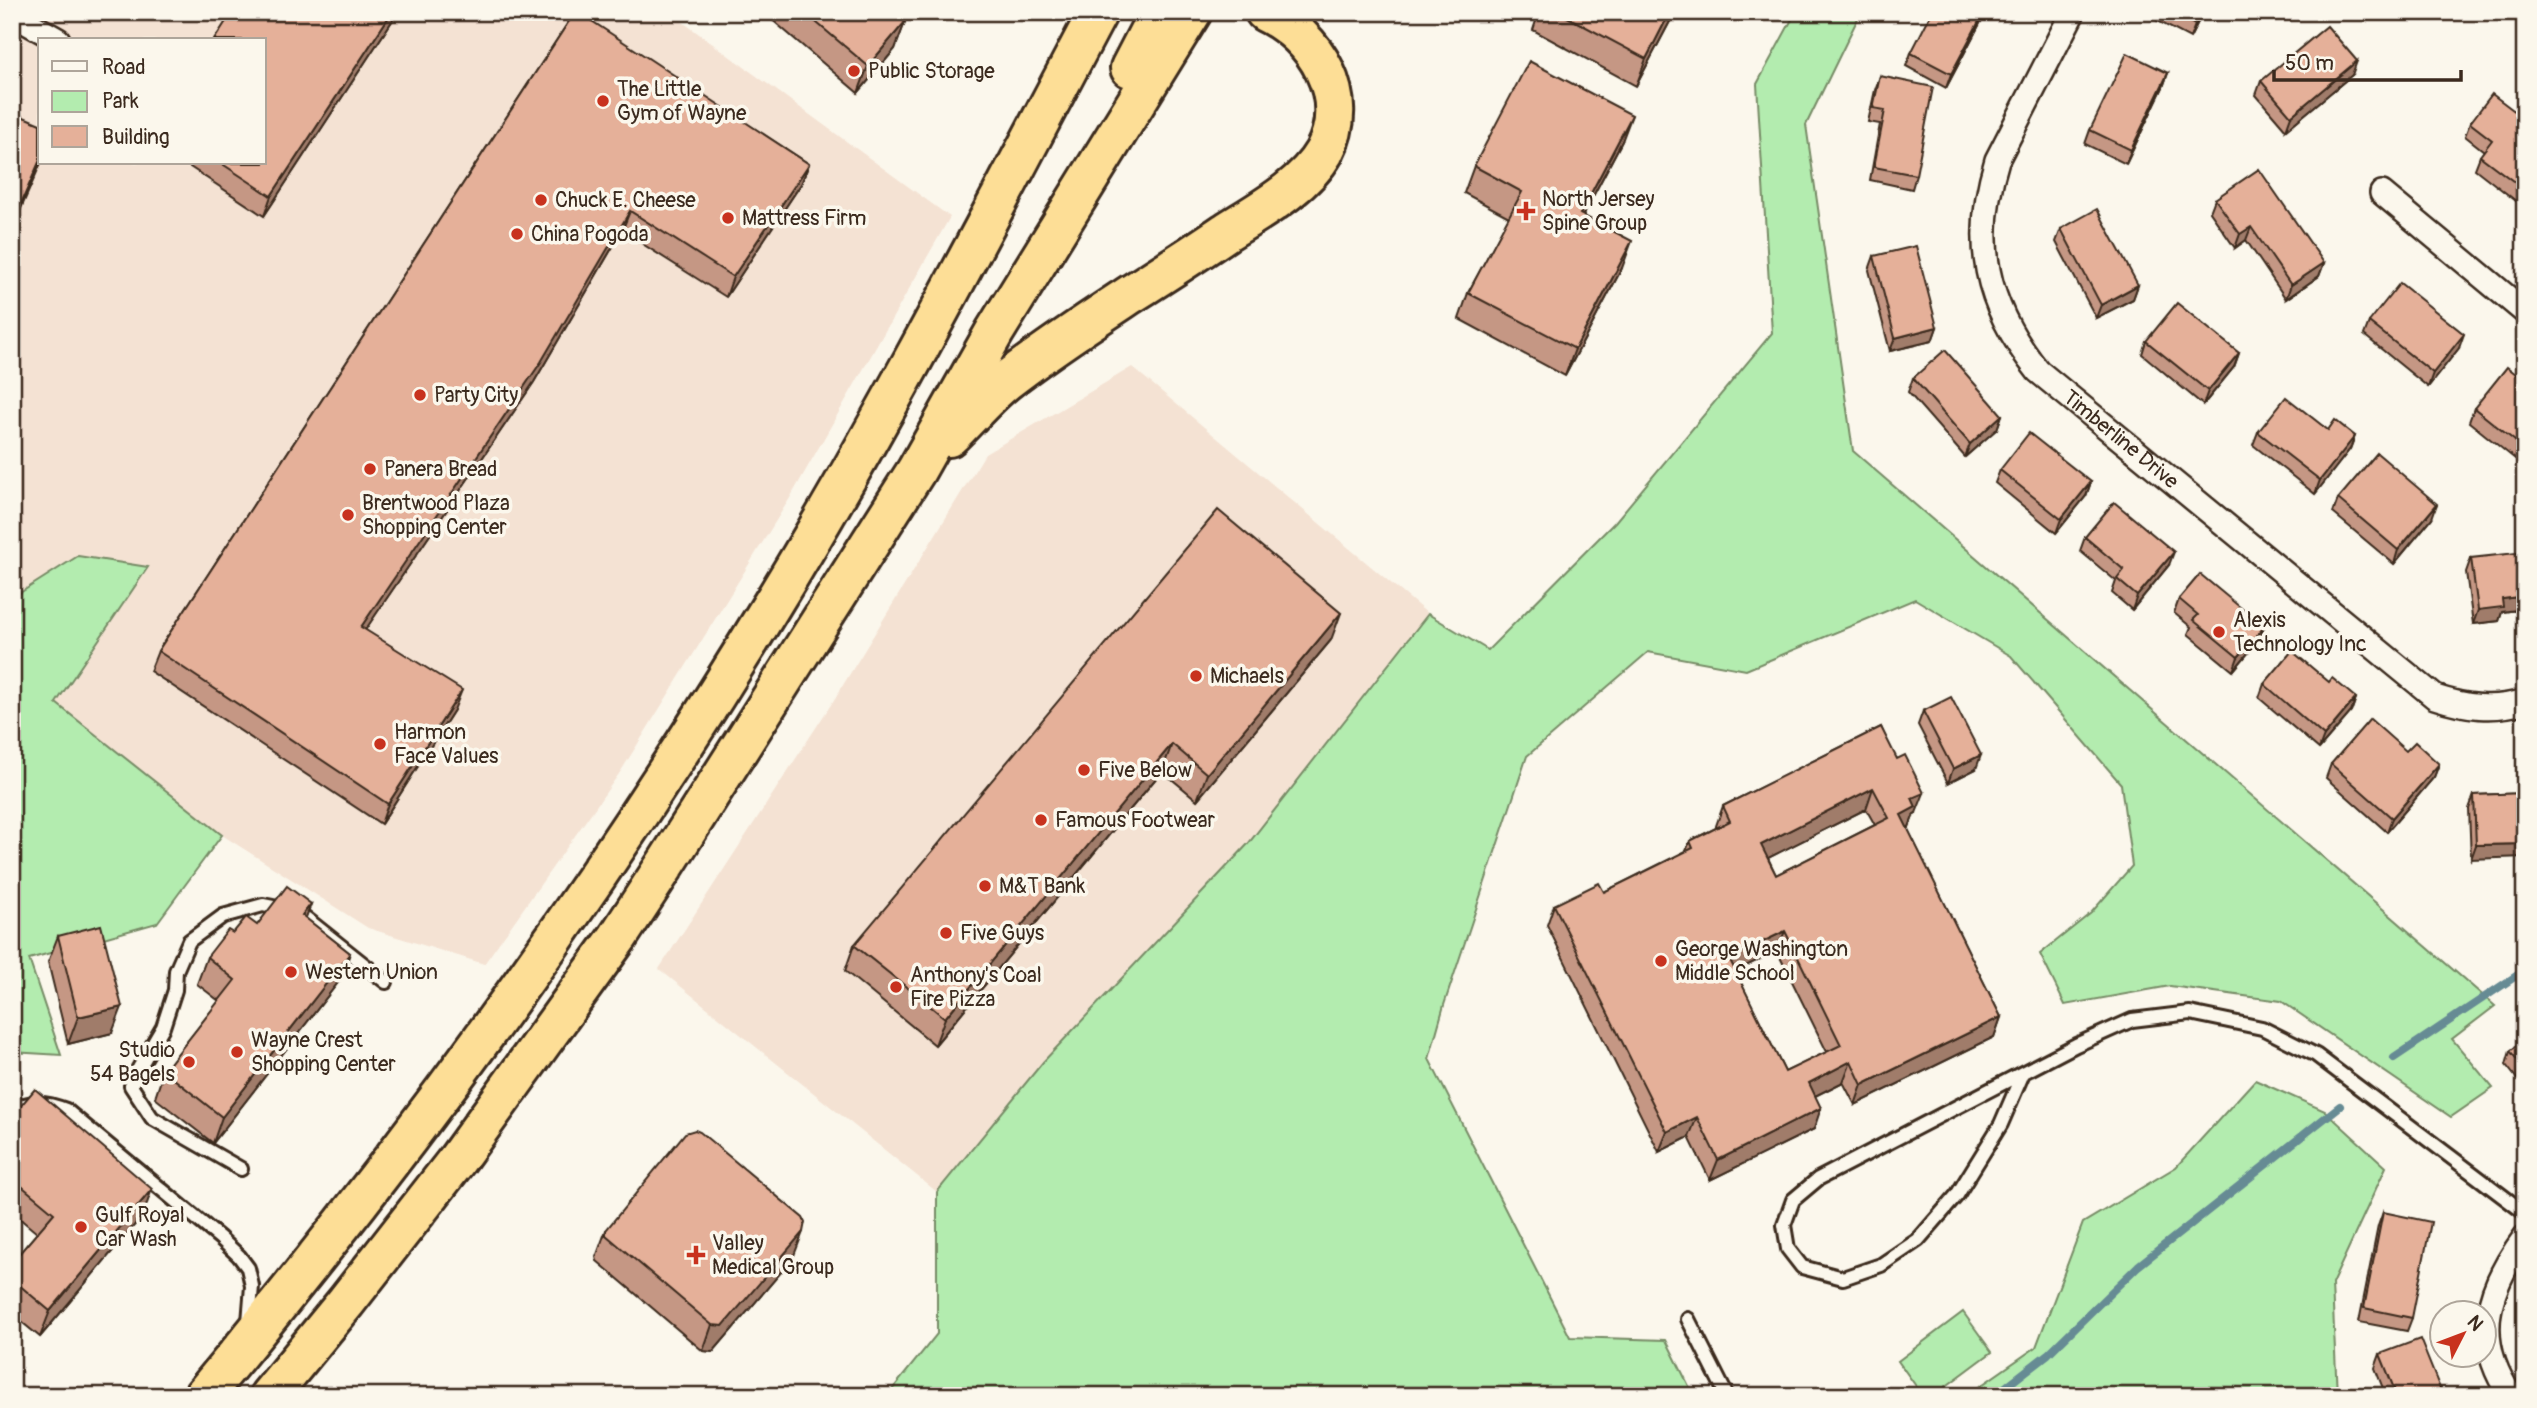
<svg xmlns="http://www.w3.org/2000/svg" width="2537" height="1408" font-family="Pangolin,sans-serif">
<rect width="100%" height="100%" fill="#fbf7ec"/>
<filter id="ink" filterUnits="userSpaceOnUse"><feTurbulence type="fractalNoise" baseFrequency=".0143" numOctaves="2"/><feDisplacementMap in="SourceGraphic" scale="14" xChannelSelector="R" yChannelSelector="G"/><feConvolveMatrix kernelMatrix="1 2 1 2 8 2 1 2 1" color-interpolation-filters="sRGB"/></filter>
<g filter="url(#ink)">
<!-- built -->
<g fill="#f4e2d3" fill-rule="evenodd">
<path d="M12,12H669L950,217L790,498L621,771L484,964L368,928L222,835L56,703L148,567L78,556L12,598ZM40,40H264V163H40Z"/>
<polygon points="1132,367 1428,614 1248,844 1043,1062 937,1192 659,969 832,703 985,454"/>
</g>
<!-- green -->
<g fill="#b3ecaf" stroke="#778b66" stroke-width="2">
<polygon points="1796,12 1861,12 1806,125 1853,451 2495,1006 2452,1039 2493,1088 2451,1117 2281,1001 2170,986 2065,1005 2040,954 2091,913 2132,866 2121,784 2011,656 1915,599 1746,670 1648,652 1527,756 1444,1005 1429,1059 1570,1337 1666,1340 1694,1396 887,1396 937,1334 937,1192 1043,1062 1248,844 1428,614 1488,650 1615,522 1772,333 1757,84"/>
<polygon points="78,556 148,567 56,703 222,835 157,923 29,959 61,1055 12,1052 12,598"/>
<polygon points="2255,1080 2325,1111 2386,1167 2332,1284 2337,1396 1966,1396 2036,1347 2083,1223 2176,1167"/>
<polygon points="1963,1312 1992,1352 1933,1396 1923,1396 1898,1361"/>
</g>
<g fill="none" stroke-linecap="round" stroke-linejoin="round">
<!-- stream -->
<g stroke="#668b94" stroke-width="8">
<polyline points="2394,1058 2525,970"/>
<polyline points="1994,1396 2048,1354 2138,1266 2340,1106"/>
</g>
<!-- service casing -->
<g stroke="#3b2a1e" stroke-width="18">
<g id="service">
<polyline points="2023,1073 2001,1124 1957,1195 1918,1240 1881,1265 1843,1278 1802,1267 1788,1249 1784,1225 1793,1200 1818,1179 2076,1045 2132,1020 2190,1013 2262,1028 2316,1055 2525,1213"/>
<path d="M12,1111C29,1099 48,1103 66,1110L220,1238L239,1256L248,1268L252,1286L249,1322"/>
<polyline points="241,1169 152,1118 131,1086 139,1068 163,1027 175,990 176,971 189,941 223,916 263,905 298,912 386,982"/>
<polyline points="1688,1319 1727,1396"/>
</g>
</g>
<!-- minor casing -->
<g stroke="#3b2a1e" stroke-width="28">
<g id="minor">
<path id="s1" d="M2073,12L1997,160C1972,241 1985,305 2038,371L2435,697C2465,707 2494,711 2525,701"/>
<polyline points="12,14 58,40"/>
<polyline points="2382,193 2525,312"/>
<path d="M2511,1396C2472,1339 2486,1290 2525,1237"/>
</g>
</g>
<!-- trunk casing -->
<g stroke="#3b2a1e" stroke-width="44">
<g id="trunk">
<polyline points="1130,68 1159,12"/>
<path d="M949,437C968,419 986,397 1006,381C1044,351 1087,323 1128,296C1161,275 1194,254 1226,232C1259,211 1304,187 1324,152C1353,97 1316,36 1265,12"/>
<path d="M203,1396C412,1146 605,880 774,601C891,410 993,210 1098,12"/>
<polyline points="269,1396 346,1302 457,1160 618,937 667,862 916,471 995,331 1192,12"/>
</g>
</g>
<!-- service -->
<use href="#service" stroke="#fbf7ec" stroke-width="12"/>
<!-- minor -->
<use href="#minor" stroke="#fbf7ec" stroke-width="23"/>
<!-- trunk -->
<use href="#trunk" stroke="#fdde96" stroke-width="38"/>
</g>
<!-- wall -->
<g fill="#c59784" stroke="#3b2a1e" stroke-width="2" fill-rule="evenodd">
<polygon points="398,12 264,216 184,163 264,163"/>
<polygon points="575,12 809,164 801,184 726,297 622,231 534,382 365,630 454,710 381,824 150,671 158,651"/>
<polygon points="763,12 893,12 905,22 895,49 858,93"/>
<polygon points="1539,12 1675,12 1636,86 1533,30"/>
<polygon points="1986,12 1946,88 1906,66 1911,53"/>
<polygon points="2152,12 2203,12 2190,38 2150,17"/>
<polygon points="2506,12 2523,12 2520,18"/>
<polygon points="2168,73 2163,87 2126,164 2085,144 2090,130"/>
<polygon points="2352,75 2286,130 2256,95 2261,81"/>
<polygon points="1880,76 1916,175 1912,189 1870,180 1880,124 1868,122 1875,90"/>
<polygon points="2525,119 2525,208 2475,169 2480,156 2484,151 2465,136 2470,123"/>
<polygon points="1622,141 1583,215 1622,268 1565,376 1459,319 1468,293 1509,217 1464,193 1474,166"/>
<polygon points="2215,199 2324,263 2319,276 2286,299 2246,240 2235,248 2210,212"/>
<polygon points="2061,229 2138,285 2133,299 2096,318 2056,242"/>
<polygon points="1874,256 1937,327 1932,341 1890,351 1869,270"/>
<polygon points="2369,322 2459,348 2428,387 2364,335"/>
<polygon points="2146,341 2239,353 2234,367 2203,405 2142,354"/>
<polygon points="1913,378 2002,415 1997,429 1965,457 1908,392"/>
<polygon points="2525,381 2525,467 2469,422 2474,408"/>
<polygon points="2328,430 2355,436 2350,449 2315,494 2253,445 2258,432"/>
<polygon points="2000,470 2091,482 2086,496 2056,533 1995,483"/>
<polygon points="2338,499 2432,518 2394,564 2333,513"/>
<polygon points="2085,537 2169,565 2132,610 2112,593 2116,581 2080,551"/>
<polygon points="2471,558 2525,609 2502,612 2499,621 2473,624 2466,572"/>
<polygon points="2179,599 2259,640 2233,671 2188,634 2191,627 2174,613"/>
<polygon points="1331,640 1197,800 1162,771 935,1045 845,971 854,945"/>
<polygon points="2329,682 2356,698 2351,712 2319,749 2259,698 2264,684"/>
<polygon points="1923,711 1976,769 1948,783 1918,725"/>
<path d="M1881,727L1916,813L1914,814L1909,827L1907,828L2001,1017L1994,1037L1855,1105L1843,1082L1815,1096L1814,1129L1710,1180L1689,1137L1659,1152L1547,925L1554,905L1604,892L1686,851L1690,841L1716,828V826L1723,806ZM1866,809L1875,825L1776,875L1768,858ZM1777,951L1827,1052L1785,1072L1735,971Z"/>
<polygon points="2406,751 2439,764 2434,777 2387,832 2326,778 2331,764"/>
<polygon points="2525,793 2471,859 2469,809 2474,795"/>
<polygon points="311,904 305,918 350,953 340,980 213,1143 155,1098 164,1071 219,1001 197,984 207,957 233,933 257,925"/>
<polygon points="58,936 112,1033 68,1044 48,962"/>
<polygon points="2525,1040 2525,1089 2506,1065 2510,1051"/>
<polygon points="12,1116 143,1215 40,1337 12,1314 12,1262 37,1233 12,1212"/>
<polygon points="2383,1212 2412,1318 2407,1331 2359,1322 2378,1226"/>
<polygon points="606,1230 793,1258 713,1352 703,1351 597,1261 596,1257"/>
<polygon points="2380,1354 2443,1396 2386,1396 2375,1368"/>
</g>
<!-- shaded-wall -->
<g fill="#a07b6b" stroke="#3b2a1e" stroke-width="2">
<polygon points="392,12 398,12 264,216 271,196"/>
<polygon points="1670,12 1675,12 1636,86 1646,59"/>
<polygon points="1984,12 1986,12 1946,88 1951,74"/>
<polygon points="2202,12 2203,12 2190,38 2195,25"/>
<polygon points="905,22 895,49 858,93 868,66"/>
<polygon points="2357,61 2352,75 2286,130 2291,116"/>
<polygon points="2168,73 2163,87 2126,164 2131,150"/>
<polygon points="1632,115 1622,141 1570,240 1580,214"/>
<polygon points="40,160 41,163 12,229 12,224"/>
<polygon points="809,164 801,184 726,297 733,277"/>
<polygon points="630,211 622,231 534,382 353,648 361,627"/>
<polygon points="2251,227 2246,240 2235,248 2240,234"/>
<polygon points="1632,241 1622,268 1565,376 1575,349"/>
<polygon points="2324,263 2319,276 2286,299 2291,285"/>
<polygon points="2138,285 2133,299 2096,318 2101,305"/>
<polygon points="1937,327 1932,341 1890,351 1895,338"/>
<polygon points="2464,334 2459,348 2428,387 2433,373"/>
<polygon points="2239,353 2234,367 2203,405 2208,391"/>
<polygon points="2002,415 1997,429 1965,457 1970,444"/>
<polygon points="2355,436 2350,449 2315,494 2320,480"/>
<polygon points="2091,482 2086,496 2056,533 2061,519"/>
<polygon points="2437,504 2432,518 2394,564 2398,550"/>
<polygon points="2174,552 2169,565 2132,610 2137,596"/>
<polygon points="2525,596 2525,609 2502,612 2499,621 2473,624 2478,610 2502,599"/>
<polygon points="1341,613 1331,640 1197,800 1207,774"/>
<polygon points="2264,627 2259,640 2233,671 2238,657"/>
<polygon points="462,690 454,710 381,824 388,804"/>
<polygon points="2356,698 2351,712 2319,749 2324,736"/>
<polygon points="1172,744 1162,771 935,1045 945,1018"/>
<polygon points="1981,755 1976,769 1948,783 1953,769"/>
<polygon points="2439,764 2434,777 2387,832 2392,818"/>
<polygon points="1873,788 1866,809 1754,865 1761,845"/>
<polygon points="1924,793 1916,813 1914,814 1909,827 1894,835 1901,815 1912,798"/>
<polygon points="2525,844 2525,857 2471,859 2476,845"/>
<polygon points="311,904 301,931 302,915"/>
<polygon points="1785,931 1777,951 1721,978 1729,958"/>
<polygon points="350,953 340,980 213,1143 222,1117"/>
<polygon points="122,1007 112,1033 68,1044 78,1017"/>
<polygon points="2001,1017 1994,1037 1855,1105 1862,1085"/>
<polygon points="1851,1061 1843,1082 1801,1103 1809,1083"/>
<polygon points="1821,1108 1814,1129 1710,1180 1718,1160"/>
<polygon points="1697,1117 1689,1137 1659,1152 1667,1132"/>
<polygon points="152,1189 143,1215 40,1337 50,1311"/>
<polygon points="803,1232 793,1258 713,1352 703,1351 712,1325"/>
</g>
<!-- building -->
<g fill="#e5b099" stroke="#3b2a1e" stroke-width="2" fill-rule="evenodd">
<polygon points="232,12 392,12 271,196 221,163 264,163 264,40 214,40"/>
<polygon points="575,12 578,12 809,164 733,277 630,211 541,362 361,627 462,690 388,804 158,651"/>
<polygon points="804,12 893,12 905,22 868,66"/>
<polygon points="1558,12 1670,12 1646,59"/>
<polygon points="1932,12 1984,12 1951,74 1911,53"/>
<polygon points="2171,12 2202,12 2195,25"/>
<polygon points="2327,26 2357,61 2291,116 2261,81"/>
<polygon points="2127,53 2168,73 2131,150 2090,130"/>
<polygon points="1529,61 1632,115 1580,214 1632,241 1575,349 1468,293 1522,192 1474,166"/>
<polygon points="1880,76 1933,87 1916,175 1874,167 1885,110 1873,108"/>
<polygon points="2492,94 2525,119 2525,190 2480,156 2492,140 2470,123"/>
<polygon points="12,112 40,124 40,160 12,224"/>
<polygon points="2259,169 2324,263 2291,285 2251,227 2240,234 2215,199"/>
<polygon points="2097,209 2138,285 2101,305 2061,229"/>
<polygon points="1916,246 1937,327 1895,338 1874,256"/>
<polygon points="2400,283 2464,334 2433,373 2369,322"/>
<polygon points="2177,303 2239,353 2208,391 2146,341"/>
<polygon points="1945,350 2002,415 1970,444 1913,378"/>
<polygon points="2507,367 2525,381 2525,449 2474,408"/>
<polygon points="2286,397 2328,430 2335,420 2355,436 2320,480 2258,432"/>
<polygon points="2029,433 2091,482 2061,519 2000,470"/>
<polygon points="2377,453 2437,504 2398,550 2338,499"/>
<polygon points="2114,502 2174,552 2137,596 2117,579 2124,570 2085,537"/>
<polygon points="1218,510 1341,613 1207,774 1172,744 945,1018 854,945"/>
<polygon points="2525,552 2525,596 2502,599 2503,607 2478,610 2471,558"/>
<polygon points="2200,574 2264,627 2238,657 2193,620 2198,615 2179,599"/>
<polygon points="2292,651 2329,682 2332,678 2356,698 2324,736 2264,684"/>
<polygon points="1951,697 1981,755 1953,769 1923,711"/>
<polygon points="2370,719 2406,751 2415,742 2439,764 2392,818 2331,764"/>
<path d="M1881,727L1897,759L1905,755L1924,793L1912,798L1916,807L1901,815L2001,1017L1862,1085L1851,1061L1809,1083L1821,1108L1718,1160L1697,1117L1667,1132L1554,905L1599,883L1604,892L1693,848L1690,841L1730,821L1723,806ZM1873,788L1889,818L1776,875L1761,845ZM1785,931L1841,1045L1785,1072L1729,958Z"/>
<polygon points="2525,793 2525,844 2476,845 2474,795"/>
<polygon points="287,886 311,904 302,915 350,953 222,1117 164,1071 235,980 207,957 228,930 233,933 246,917 257,925"/>
<polygon points="101,925 122,1007 78,1017 58,936"/>
<polygon points="2525,1040 2525,1069 2510,1051"/>
<polygon points="35,1089 152,1189 50,1311 12,1279 12,1262 54,1213 12,1178 12,1116"/>
<polygon points="695,1130 700,1132 803,1218 805,1222 803,1232 723,1326 712,1325 606,1235 606,1230 685,1133"/>
<polygon points="2383,1212 2431,1222 2412,1318 2364,1308"/>
<polygon points="2420,1339 2443,1396 2397,1396 2380,1354"/>
</g>
</g>
<!-- markers -->
<g fill="#c8321e" stroke="#fbf7ec" stroke-width="2.5">
<circle cx="854" cy="71" r="7"/>
<circle cx="603" cy="101" r="7"/>
<circle cx="541" cy="200" r="7"/>
<path d="M1522.5 200.5h7v7h7v7h-7v7h-7v-7h-7v-7h7z"/>
<circle cx="728" cy="218" r="7"/>
<circle cx="517" cy="234" r="7"/>
<circle cx="420" cy="395" r="7"/>
<circle cx="370" cy="469" r="7"/>
<circle cx="348" cy="515" r="7"/>
<circle cx="2219" cy="632" r="7"/>
<circle cx="1196" cy="676" r="7"/>
<circle cx="380" cy="744" r="7"/>
<circle cx="1084" cy="770" r="7"/>
<circle cx="1041" cy="820" r="7"/>
<circle cx="985" cy="886" r="7"/>
<circle cx="946" cy="933" r="7"/>
<circle cx="1661" cy="961" r="7"/>
<circle cx="291" cy="972" r="7"/>
<circle cx="896" cy="987" r="7"/>
<circle cx="237" cy="1052" r="7"/>
<circle cx="189" cy="1062" r="7"/>
<circle cx="81" cy="1227" r="7"/>
<path d="M692.5 1244.5h7v7h7v7h-7v7h-7v-7h-7v-7h7z"/>
</g>
<g text-anchor="middle" dominant-baseline="central" stroke-width="7" stroke-linejoin="round" paint-order="stroke">
<!-- poi labels -->
<g font-size="21" fill="#3b2a1e" stroke="#fbf7ec" text-anchor="start">
<text x="868" y="71">Public Storage</text>
<text x="617" y="89">The Little<tspan x="617" dy="24">Gym of Wayne</tspan></text>
<text x="1542" y="199">North Jersey<tspan x="1542" dy="24">Spine Group</tspan></text>
<text x="555" y="200">Chuck E. Cheese</text>
<text x="742" y="218">Mattress Firm</text>
<text x="531" y="234">China Pogoda</text>
<text x="434" y="395">Party City</text>
<text x="384" y="469">Panera Bread</text>
<text x="362" y="503">Brentwood Plaza<tspan x="362" dy="24">Shopping Center</tspan></text>
<text x="2233" y="620">Alexis<tspan x="2233" dy="24">Technology Inc</tspan></text>
<text x="1210" y="676">Michaels</text>
<text x="394" y="732">Harmon<tspan x="394" dy="24">Face Values</tspan></text>
<text x="1098" y="770">Five Below</text>
<text x="1055" y="820">Famous Footwear</text>
<text x="999" y="886">M&amp;T Bank</text>
<text x="960" y="933">Five Guys</text>
<text x="1675" y="949">George Washington<tspan x="1675" dy="24">Middle School</tspan></text>
<text x="305" y="972">Western Union</text>
<text x="910" y="975">Anthony's Coal<tspan x="910" dy="24">Fire Pizza</tspan></text>
<text x="251" y="1040">Wayne Crest<tspan x="251" dy="24">Shopping Center</tspan></text>
<text x="175" y="1050" text-anchor="end">Studio<tspan x="175" dy="24">54 Bagels</tspan></text>
<text x="95" y="1215">Gulf Royal<tspan x="95" dy="24">Car Wash</tspan></text>
<text x="712" y="1243">Valley<tspan x="712" dy="24">Medical Group</tspan></text>
</g>
<!-- street labels -->
<g font-size="21" fill="#3b2a1e" stroke="#fbf7ec">
<text stroke="none"><textPath href="#s1" startOffset="499">Timberline Drive</textPath></text>
</g>
</g>
<!-- margin -->
<rect width="2537" height="1408" fill="none" stroke="#fbf7ec" stroke-width="42"/>
<rect x="21" y="21" width="2495" height="1366" fill="none" stroke="#3b2a1e" stroke-width="2.5" filter="url(#ink)"/>
<!-- legend -->
<rect x="38" y="38" width="228" height="126" fill="#fbf7ec" stroke="#aea59a" stroke-width="2"/>
<rect x="52" y="61" width="35" height="10" fill="#fbf7ec" stroke="#aea59a" stroke-width="2"/>
<text x="102" y="74" font-size="21" fill="#3b2a1e">Road</text>
<rect x="52" y="91" width="35" height="21" fill="#b3ecaf" stroke="#aea59a" stroke-width="2"/>
<text x="102" y="108" font-size="21" fill="#3b2a1e">Park</text>
<rect x="52" y="126" width="35" height="21" fill="#e5b099" stroke="#aea59a" stroke-width="2"/>
<text x="102" y="144" font-size="21" fill="#3b2a1e">Building</text>
<!-- north arrow -->
<g transform="translate(2463 1334) rotate(48)"><circle r="33" fill="#fbf7ec" stroke="#aea59a" stroke-width="2"/>
<path d="M0-5L12 26L0 18L-12 26Z" fill="#c8321e"/>
<text y="-10" font-size="19" font-weight="bold" text-anchor="middle" fill="#3b2a1e">N</text>
</g>
<!-- scale -->
<path d="M2274 70v10h187v-10" fill="none" stroke="#3b2a1e" stroke-width="3.5"/>
<text x="2285" y="70" font-size="21" fill="#3b2a1e" stroke="#fbf7ec" stroke-width="5" paint-order="stroke">50 m</text>
</svg>
